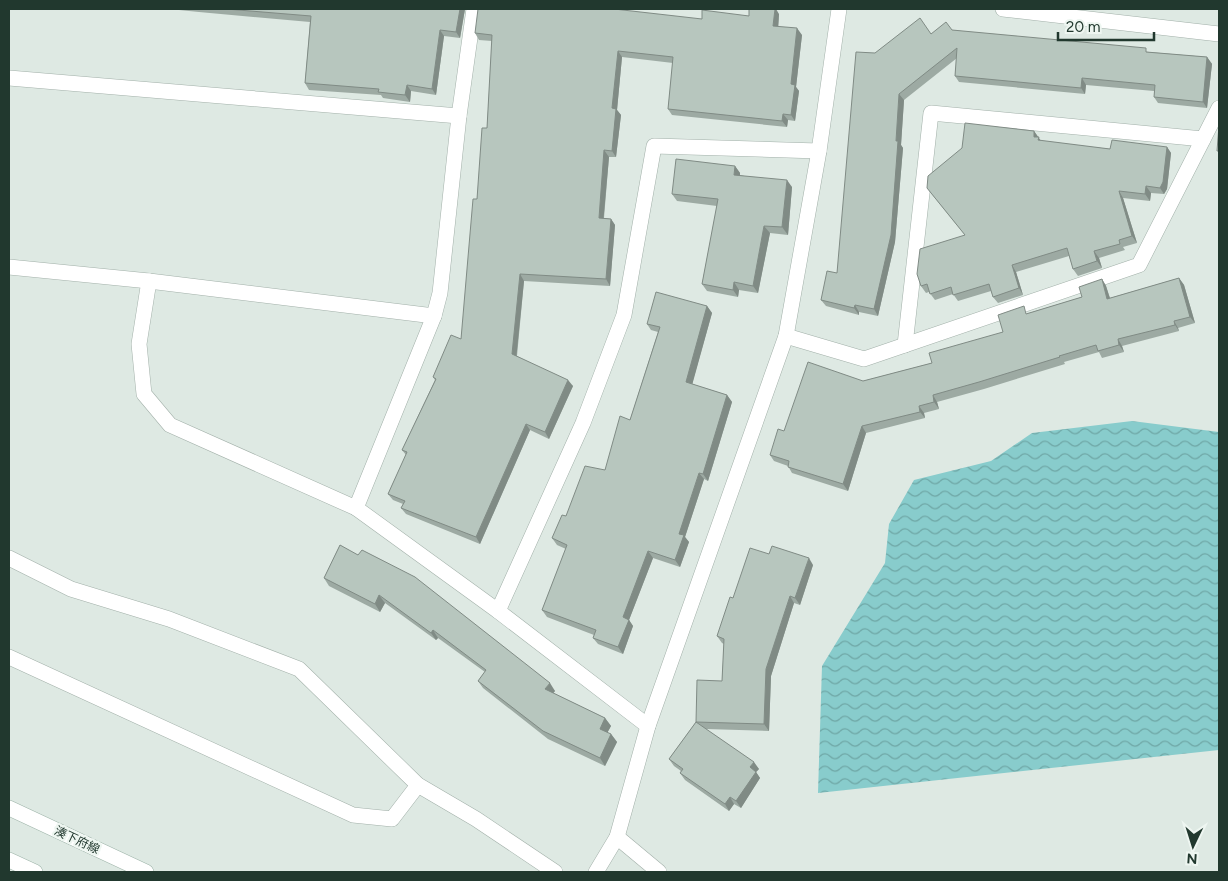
<svg xmlns="http://www.w3.org/2000/svg" width="1228" height="881" font-family="Figtree,'Noto Sans JP',sans-serif">
<defs>
<pattern id="water-waves" width="16" height="10" patternUnits="userSpaceOnUse" patternTransform="scale(1.25)"><rect width="16" height="10" fill="#8cc"/><path d="M0 5q4-4 8 0t8 0" fill="none" stroke="#6fa7a6"/></pattern>
</defs>
<rect width="100%" height="100%" fill="#dee9e3"/>
<!-- water -->
<polygon fill="url(#water-waves)" points="1132,421 1219,432 1219,750 818,793 822,666 885,563 889,524 914,480 991,461 1032,433"/>
<g fill="none" stroke-linecap="round" stroke-linejoin="round">
<!-- minor casing -->
<g stroke="#a2b0a9" stroke-width="16">
<g id="minor">
<polyline points="9,78 459,116"/>
<polyline points="9,267 149,281 434,316"/>
<polyline points="149,281 139,344 144,394 170,425 356,508 498,611 648,726"/>
<polyline points="786,336 864,359 1139,265 1219,108"/>
<polyline points="905,345 931,113 1203,139"/>
<polyline points="356,508 434,316 440,293 459,116 474,9"/>
<polyline points="9,558 71,589 169,619 299,669 418,785 476,819 555,872"/>
<polyline points="498,611 583,423 624,315 654,146 819,151"/>
<polyline points="9,657 353,815 392,819 418,785"/>
<polyline points="617,837 659,872"/>
</g>
</g>
<!-- tertiary casing -->
<g stroke="#a2b0a9" stroke-width="16">
<g id="tertiary">
<polyline points="1003,9 1219,34"/>
<polyline points="596,872 617,837 648,726 786,336 819,151 839,9"/>
</g>
</g>
<!-- secondary casing -->
<g stroke="#9eb4a9" stroke-width="16">
<g id="secondary">
<polyline points="9,808 146,872"/>
<polyline points="9,860 35,872"/>
</g>
</g>
<!-- minor -->
<use href="#minor" stroke="#fff" stroke-width="15"/>
<!-- tertiary -->
<use href="#tertiary" stroke="#fff" stroke-width="15"/>
<!-- secondary -->
<use href="#secondary" stroke="#fff" stroke-width="15"/>
</g>
<!-- wall -->
<g fill="#9daaa3">
<polygon points="169,9 465,9 460,38 444,36 436,95 411,91 410,102 383,98 381,95 309,90 305,83 310,22 199,12"/>
<polygon points="779,14 778,26 802,35 796,87 799,91 795,121 788,120 787,127 672,115 668,109 673,63 622,57 617,110 621,115 616,157 609,157 604,218 611,219 615,225 610,286 524,281 517,356 573,386 549,439 530,430 480,544 406,514 401,508 403,504 393,500 388,494 406,455 402,450 435,380 433,377 461,339 477,199 487,128 492,41 479,40 475,33 749,16"/>
<polygon points="952,30 1149,52 1207,57 1212,64 1207,108 1158,103 1154,97 1154,91 1086,85 1085,94 959,82 955,76 957,58 904,100 901,145 903,148 895,242 878,316 859,312 859,315 826,306 821,300 837,273 875,53 931,34"/>
<polygon points="1034,131 1041,141 1110,149 1167,147 1171,153 1167,189 1164,194 1151,193 1150,201 1123,198 1137,243 1123,247 1125,250 1099,258 1102,268 1078,276 1073,269 1069,256 1016,272 1023,295 998,303 993,297 991,291 958,301 953,294 935,300 929,292 926,293 921,286 965,235 927,188"/>
<polygon points="735,166 740,173 740,175 792,187 788,235 770,233 758,293 739,290 738,297 707,291 702,284 717,206 677,201 672,194"/>
<polygon points="1179,278 1184,285 1195,323 1178,328 1179,331 1122,346 1124,352 1102,358 1099,352 1064,362 1065,364 984,389 937,402 939,409 924,413 925,418 866,433 848,491 792,473 788,466 774,461 770,455 784,431 863,381 932,363 1003,332 1029,313 1082,297 1102,279 1106,286 1110,298"/>
<polygon points="707,306 712,313 692,384 727,395 732,402 708,481 704,479 685,537 689,542 680,567 653,558 629,620 633,626 623,654 598,644 593,638 594,635 547,617 542,610 566,549 557,545 552,538 566,516 605,470 630,420 658,332 651,330 647,324"/>
<polygon points="340,545 555,691 553,693 605,718 611,726 607,733 611,734 617,742 605,766 548,739 483,688 478,681 485,672 438,638 436,640 385,603 380,612 329,586 324,578"/>
<polygon points="769,554 813,565 800,605 794,603 771,676 769,731 706,729 759,769 756,772 760,778 741,808 734,804 729,811 685,780 680,773 681,771 674,766 669,759 696,722 722,681 724,644 722,643 717,636 733,598"/>
</g>
<!-- shaded-wall -->
<g fill="#808b85">
<polygon points="460,9 465,9 460,38 456,32"/>
<polygon points="775,9 776,9 779,14 778,32 773,26"/>
<polygon points="797,28 802,35 796,87 799,91 795,121 791,115 791,84"/>
<polygon points="440,30 444,36 436,95 432,89"/>
<polygon points="618,51 622,57 617,110 621,115 616,157 612,151 612,108"/>
<polygon points="1207,57 1212,64 1207,108 1203,102"/>
<polygon points="1082,78 1086,85 1085,94 1081,88"/>
<polygon points="407,85 411,91 410,102 405,95"/>
<polygon points="899,94 904,100 901,145 903,148 895,242 878,316 874,309 896,141"/>
<polygon points="783,114 788,120 787,127 782,121"/>
<polygon points="1034,131 1043,144 1034,137"/>
<polygon points="1167,147 1171,153 1167,189 1164,194 1160,188"/>
<polygon points="604,150 609,157 603,224 599,218"/>
<polygon points="735,166 740,173 740,182 734,175"/>
<polygon points="787,180 792,187 788,235 782,227"/>
<polygon points="1146,186 1151,193 1150,201 1145,194"/>
<polygon points="1119,191 1123,198 1137,243 1132,236"/>
<polygon points="611,219 615,225 610,286 606,279"/>
<polygon points="764,226 770,233 758,293 753,286"/>
<polygon points="1094,251 1099,258 1102,268 1097,261"/>
<polygon points="1012,265 1016,272 1023,295 1019,288"/>
<polygon points="520,274 524,281 516,360 512,354"/>
<polygon points="1179,278 1184,285 1195,323 1190,317"/>
<polygon points="1102,279 1106,286 1112,305 1107,299"/>
<polygon points="734,282 739,290 738,297 733,290"/>
<polygon points="855,305 859,312 859,315 854,308"/>
<polygon points="707,306 712,313 691,389 686,382"/>
<polygon points="1174,321 1178,328 1179,331 1175,325"/>
<polygon points="1118,339 1122,346 1124,352 1119,345"/>
<polygon points="568,380 573,386 549,439 545,432"/>
<polygon points="727,395 732,402 708,481 703,474"/>
<polygon points="933,395 937,402 939,409 934,402"/>
<polygon points="919,406 924,413 925,418 920,412"/>
<polygon points="526,424 530,430 480,544 476,537"/>
<polygon points="862,426 866,433 848,491 843,484"/>
<polygon points="699,473 704,479 685,537 689,542 680,567 675,560 679,534"/>
<polygon points="648,551 653,558 629,620 633,626 623,654 618,647 623,617"/>
<polygon points="809,558 813,565 800,605 795,598"/>
<polygon points="379,595 385,603 380,612 375,604"/>
<polygon points="790,596 794,603 771,676 769,731 764,724 766,669"/>
<polygon points="433,630 438,638 436,640 431,633"/>
<polygon points="550,683 555,691 550,697 545,689"/>
<polygon points="605,718 611,726 605,737 600,729"/>
<polygon points="611,734 617,742 605,766 600,758"/>
<polygon points="754,762 759,769 756,772 760,778 741,808 736,801 750,767"/>
<polygon points="730,797 734,804 729,811 725,804"/>
</g>
<!-- building -->
<g fill="#b7c6be" stroke="#808b85">
<polygon points="226,9 460,9 456,32 440,30 432,89 407,85 405,95 378,92 379,89 305,83 311,16"/>
<polygon points="478,9 614,9 702,19 702,10 749,16 749,9 775,9 773,26 797,28 791,84 795,85 791,115 783,114 782,121 668,109 673,57 618,51 612,108 616,109 612,151 604,150 599,218 611,219 606,279 520,274 512,354 568,380 545,432 526,424 476,537 401,508 405,501 388,494 407,452 402,450 436,379 433,377 451,335 461,339 473,199 477,199 482,128 487,128 492,35 475,33"/>
<polygon points="920,18 931,34 946,22 952,30 1146,48 1146,52 1207,57 1203,102 1154,97 1155,85 1082,78 1081,88 955,76 957,48 899,94 896,141 898,141 891,235 874,309 855,305 854,308 821,300 827,271 837,273 856,52 875,53"/>
<polygon points="965,123 1034,131 1034,137 1039,137 1038,140 1110,149 1112,140 1167,147 1163,182 1160,188 1146,186 1145,194 1119,191 1132,236 1119,240 1120,244 1094,251 1097,261 1073,269 1067,248 1012,265 1019,288 993,297 989,284 953,295 951,287 930,294 927,284 921,286 917,274 920,249 965,235 927,188 928,176 962,148"/>
<polygon points="1219,125 1219,151 1217,151"/>
<polygon points="676,159 735,166 734,175 787,180 782,227 764,226 753,286 734,282 733,290 702,284 718,199 672,194"/>
<polygon points="1179,278 1190,317 1174,321 1175,325 1118,339 1119,345 1098,351 1096,345 1059,356 1060,357 979,382 933,395 934,402 919,406 920,412 862,426 843,484 788,467 789,461 770,455 778,429 784,431 808,362 863,381 932,363 929,353 1003,332 998,315 1024,306 1026,314 1082,297 1079,287 1102,279 1107,299"/>
<polygon points="656,292 707,306 686,382 727,395 703,474 699,473 679,534 684,535 675,560 648,551 623,617 629,620 618,647 593,638 596,630 542,610 567,545 552,538 562,515 566,516 585,466 605,470 620,416 630,420 660,327 647,324"/>
<polygon points="340,545 358,555 362,550 415,577 550,683 545,689 605,718 600,729 611,734 600,758 543,731 478,681 486,670 433,630 431,633 379,595 375,604 324,578"/>
<polygon points="772,546 809,558 795,598 790,596 766,669 764,724 696,722 754,762 750,767 756,772 736,801 730,797 725,804 680,773 683,769 669,759 696,722 697,680 722,681 724,639 717,636 730,597 733,598 750,548 769,554"/>
</g>
<g text-anchor="middle" dominant-baseline="central" stroke-width="4.5" stroke-linejoin="round" paint-order="stroke">
<!-- street labels -->
<g font-size="12" fill="#21382e" stroke="#eef6f1">
<text transform="translate(77 840) rotate(25)">湊下府線</text>
</g>
</g>
<!-- border -->
<rect width="1228" height="881" fill="none" stroke="#21382e" stroke-width="20"/>
<!-- north arrow -->
<g transform="translate(1193 846) rotate(184)" stroke="#eef6f1" stroke-width="4" paint-order="stroke">
<path d="M0-4L9 19L0 12L-9 19Z" fill="#21382e"/>
<text y="-8" font-size="14" font-weight="bold" text-anchor="middle" fill="#21382e">N</text>
</g>
<!-- scale -->
<path d="M1058 32v8h96v-8" fill="none" stroke="#21382e" stroke-width="2.5"/>
<text x="1066" y="32" font-size="15" fill="#21382e" stroke="#eef6f1" stroke-width="4" paint-order="stroke">20 m</text>
</svg>
